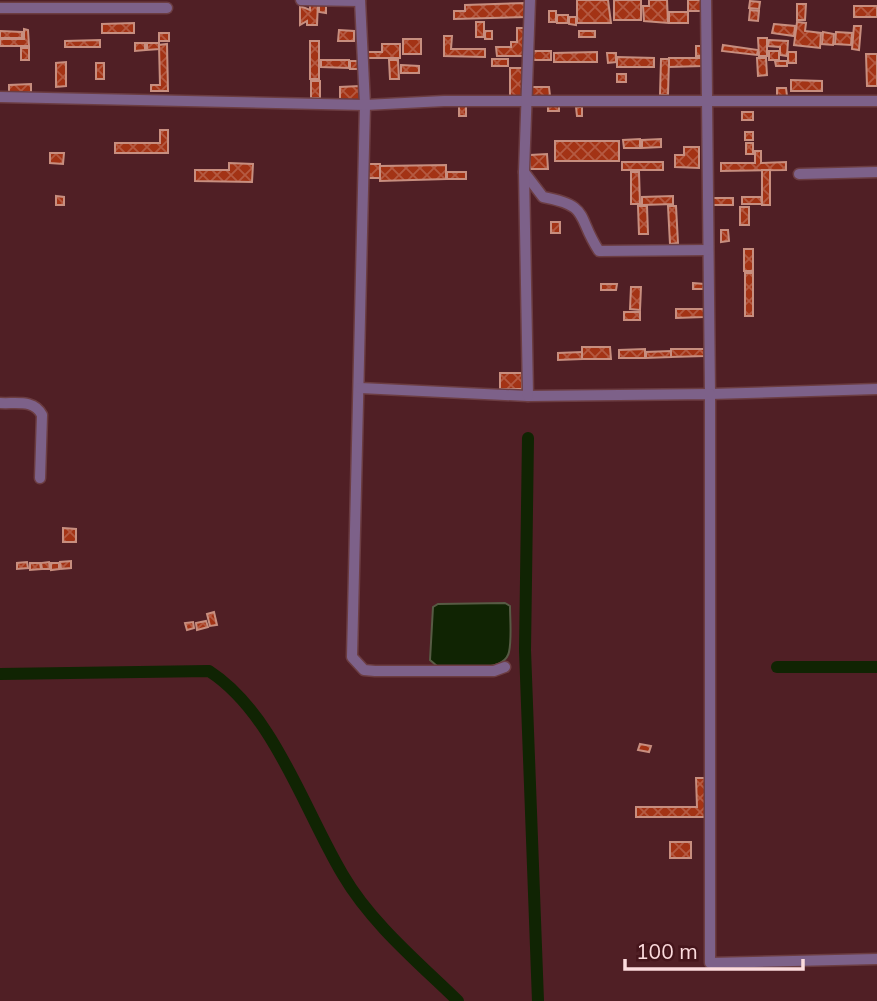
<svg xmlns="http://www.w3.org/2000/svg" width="877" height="1001" font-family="Mulish,sans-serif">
<defs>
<pattern id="building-cross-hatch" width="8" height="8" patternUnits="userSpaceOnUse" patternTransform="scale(1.75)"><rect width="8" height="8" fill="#a33315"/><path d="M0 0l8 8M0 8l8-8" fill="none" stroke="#b55a42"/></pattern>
</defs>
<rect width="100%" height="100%" fill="#501f25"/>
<!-- water -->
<path fill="#102403" stroke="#575b44" stroke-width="2" d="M505,603L510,606C510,620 512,638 509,652C504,675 455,666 437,666L430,660L433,607L438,604Z"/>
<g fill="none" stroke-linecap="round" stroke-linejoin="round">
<!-- canal -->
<g stroke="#102403" stroke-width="12">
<polyline points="528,438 525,650 538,1001"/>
<polyline points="777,667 877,667"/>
<path d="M0,674L209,671C274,713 304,810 343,875C371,923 418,962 458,1001"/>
</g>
</g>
<!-- building -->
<g fill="url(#building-cross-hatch)" stroke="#c78e7f" stroke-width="2">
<polygon points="577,0 608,0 611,23 577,23"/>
<rect x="614" y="0" width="27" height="20"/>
<polygon points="649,0 667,0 668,23 644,21 643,6 649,6"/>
<rect x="688" y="0" width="15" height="11"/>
<polygon points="750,1 760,2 759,9 749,8"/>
<polygon points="310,2 318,2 317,25 307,25 307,21 300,25 300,6 310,10"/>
<polygon points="319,2 326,2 326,13 319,12"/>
<polygon points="526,3 526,17 454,19 454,11 465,11 465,5"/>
<polygon points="797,4 806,4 805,20 797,20"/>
<rect x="854" y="6" width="23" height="11"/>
<polygon points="750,10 759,11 758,21 749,20"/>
<rect x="549" y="11" width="7" height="11"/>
<rect x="669" y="12" width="19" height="11"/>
<rect x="557" y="15" width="11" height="8"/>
<polygon points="569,17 576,17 576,25 569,24"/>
<rect x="476" y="22" width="8" height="15"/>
<polygon points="797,22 806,23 805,31 821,33 820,48 794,45"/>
<polygon points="134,23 134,33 102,33 102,24"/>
<polygon points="774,24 795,26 794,36 772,33"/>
<polygon points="854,26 861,26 859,50 852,49"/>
<polygon points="517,28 524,28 525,56 497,56 496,47 511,47 511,42 517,42"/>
<polygon points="24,29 28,30 29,46 0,46 0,39 24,39"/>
<polygon points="339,30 354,31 354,41 338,41"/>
<polygon points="0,31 22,32 22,38 0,38"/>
<rect x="485" y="31" width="7" height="8"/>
<rect x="579" y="31" width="16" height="6"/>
<polygon points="823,32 834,34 833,45 822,44"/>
<polygon points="836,32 852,33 851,45 835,44"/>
<rect x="159" y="33" width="10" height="8"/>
<polygon points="444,36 452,36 451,49 485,49 485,57 444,56"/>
<polygon points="758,38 767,38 767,56 759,56"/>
<rect x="403" y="39" width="18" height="15"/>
<polygon points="100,40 100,47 65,47 65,41"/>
<polygon points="769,40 788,41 787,56 780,55 780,47 768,46"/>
<rect x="310" y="41" width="9" height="38"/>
<polygon points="135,43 145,43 145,50 135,51"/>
<polygon points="147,43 159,43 159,49 147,50"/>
<polygon points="167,44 168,91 151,91 151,85 160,85 159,45"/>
<polygon points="382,44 400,44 400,58 367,58 367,52 382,52"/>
<polygon points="723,45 758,50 757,55 722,51"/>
<rect x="696" y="46" width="8" height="10"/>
<rect x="21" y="48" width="8" height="12"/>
<rect x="533" y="51" width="18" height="9"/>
<rect x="769" y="51" width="10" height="9"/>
<polygon points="597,52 597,62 554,62 554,53"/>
<rect x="788" y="52" width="8" height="11"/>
<polygon points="607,53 616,53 616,62 608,63"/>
<polygon points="866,54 877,54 877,86 867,86"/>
<polygon points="617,57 654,58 654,67 617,67"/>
<polygon points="669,58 702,58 703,66 669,67"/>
<polygon points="757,58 766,58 767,75 758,76"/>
<rect x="492" y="59" width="16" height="7"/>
<polygon points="661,59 669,59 668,95 660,95"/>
<polygon points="321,60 349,60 349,68 321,67"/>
<polygon points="389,60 398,60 399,79 390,79"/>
<rect x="350" y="61" width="9" height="8"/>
<polygon points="775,61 787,61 787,66 776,66"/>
<polygon points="66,62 66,86 56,87 56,63"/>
<rect x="96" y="63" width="8" height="16"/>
<polygon points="401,65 419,66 419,73 401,73"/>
<rect x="510" y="68" width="13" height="28"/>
<rect x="617" y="74" width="9" height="8"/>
<polygon points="791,80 822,81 822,91 791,91"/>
<rect x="311" y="81" width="9" height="17"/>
<polygon points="31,84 31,92 9,92 9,85"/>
<polygon points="359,86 360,101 340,101 340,87"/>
<polygon points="530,87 549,87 550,96 530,96"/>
<polygon points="777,88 786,88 787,96 777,96"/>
<rect x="459" y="103" width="7" height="13"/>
<rect x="548" y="104" width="11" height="7"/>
<polygon points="576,107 582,107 582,116 577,116"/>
<rect x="742" y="112" width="11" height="8"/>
<polygon points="160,130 168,130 168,153 115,153 115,143 160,143"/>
<rect x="745" y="132" width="8" height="8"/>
<polygon points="640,139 640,148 624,148 623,140"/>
<polygon points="661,139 661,147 642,148 642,140"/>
<rect x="555" y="141" width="64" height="20"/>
<rect x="746" y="143" width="7" height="11"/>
<polygon points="684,147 699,147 699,168 675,167 675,155 684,155"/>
<polygon points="755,151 761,151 761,163 786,162 786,170 721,171 721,163 755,163"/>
<polygon points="50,153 64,153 63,164 50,163"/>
<polygon points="547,154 548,169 530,169 530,155"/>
<rect x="622" y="162" width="41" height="8"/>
<polygon points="229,163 253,164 252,182 195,181 195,170 229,170"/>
<rect x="368" y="164" width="12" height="14"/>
<polygon points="446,165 446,179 380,181 380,166"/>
<rect x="762" y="170" width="8" height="35"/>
<rect x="447" y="172" width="19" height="7"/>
<polygon points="631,172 639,172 640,204 631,204"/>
<polygon points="56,196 64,197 64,205 56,205"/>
<polygon points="673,196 673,204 642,205 642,197"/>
<polygon points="742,197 761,197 762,204 742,204"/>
<rect x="712" y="198" width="21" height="7"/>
<polygon points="638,206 647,206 648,234 639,234"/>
<polygon points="668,206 676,206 678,243 670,244"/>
<rect x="740" y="207" width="9" height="18"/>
<rect x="551" y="222" width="9" height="11"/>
<polygon points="721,230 728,230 729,241 721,242"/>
<rect x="744" y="249" width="9" height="22"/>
<rect x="745" y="273" width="8" height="43"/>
<polygon points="693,283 704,284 703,289 693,289"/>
<polygon points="601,284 617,284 616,290 601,290"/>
<polygon points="631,287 641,287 640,310 630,309"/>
<polygon points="676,309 704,309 704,317 676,318"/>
<rect x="624" y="312" width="16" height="8"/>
<polygon points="582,347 610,347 611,359 582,359"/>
<polygon points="645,349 645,358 619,358 619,350"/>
<polygon points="671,349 705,349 705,356 671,357"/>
<polygon points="671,351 671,357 646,358 646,352"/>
<polygon points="582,352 582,359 558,360 558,353"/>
<rect x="500" y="373" width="22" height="16"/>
<polygon points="63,528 76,529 76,542 63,542"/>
<polygon points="71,561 71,568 61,569 60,562"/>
<polygon points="27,562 28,568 17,569 17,563"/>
<polygon points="49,562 50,569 42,569 41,563"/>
<polygon points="30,563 40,563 41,569 30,570"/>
<polygon points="51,563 59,563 59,569 51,570"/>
<polygon points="214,612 217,625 210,626 207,614"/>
<polygon points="206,621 208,627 197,630 196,623"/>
<polygon points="193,622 194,628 187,630 185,623"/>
<polygon points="640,744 651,746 649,752 638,750"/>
<polygon points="696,778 706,778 707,817 636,817 636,807 697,807"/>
<rect x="670" y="842" width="21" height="16"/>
</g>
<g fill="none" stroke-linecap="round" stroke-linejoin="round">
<!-- minor casing -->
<g stroke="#6c3d42" stroke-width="13">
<g id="minor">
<polyline points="301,0 360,1"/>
<polyline points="360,0 365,105 352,657 364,670 375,671 494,671 505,667"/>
<polyline points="706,0 710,394 877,389"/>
<polyline points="0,8 167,8"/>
<polyline points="0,97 365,105 444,101 877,101"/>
<path d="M524,172L543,197C591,206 576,216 599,251L708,250"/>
<polyline points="799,174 877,172"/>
<polyline points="360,388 528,396 710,394 710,963 877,959"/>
<polyline points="528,396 524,172 530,0"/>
<path d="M0,403C16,404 34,399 42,415L40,478"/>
</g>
</g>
<!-- minor -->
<use href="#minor" stroke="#7d6189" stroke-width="10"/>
</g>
<!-- scale -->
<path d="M625 959v10h178v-10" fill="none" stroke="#fcdbdd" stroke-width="3.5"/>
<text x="636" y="959" font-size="21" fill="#fcdbdd" stroke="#45151b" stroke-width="5" paint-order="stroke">100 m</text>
</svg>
